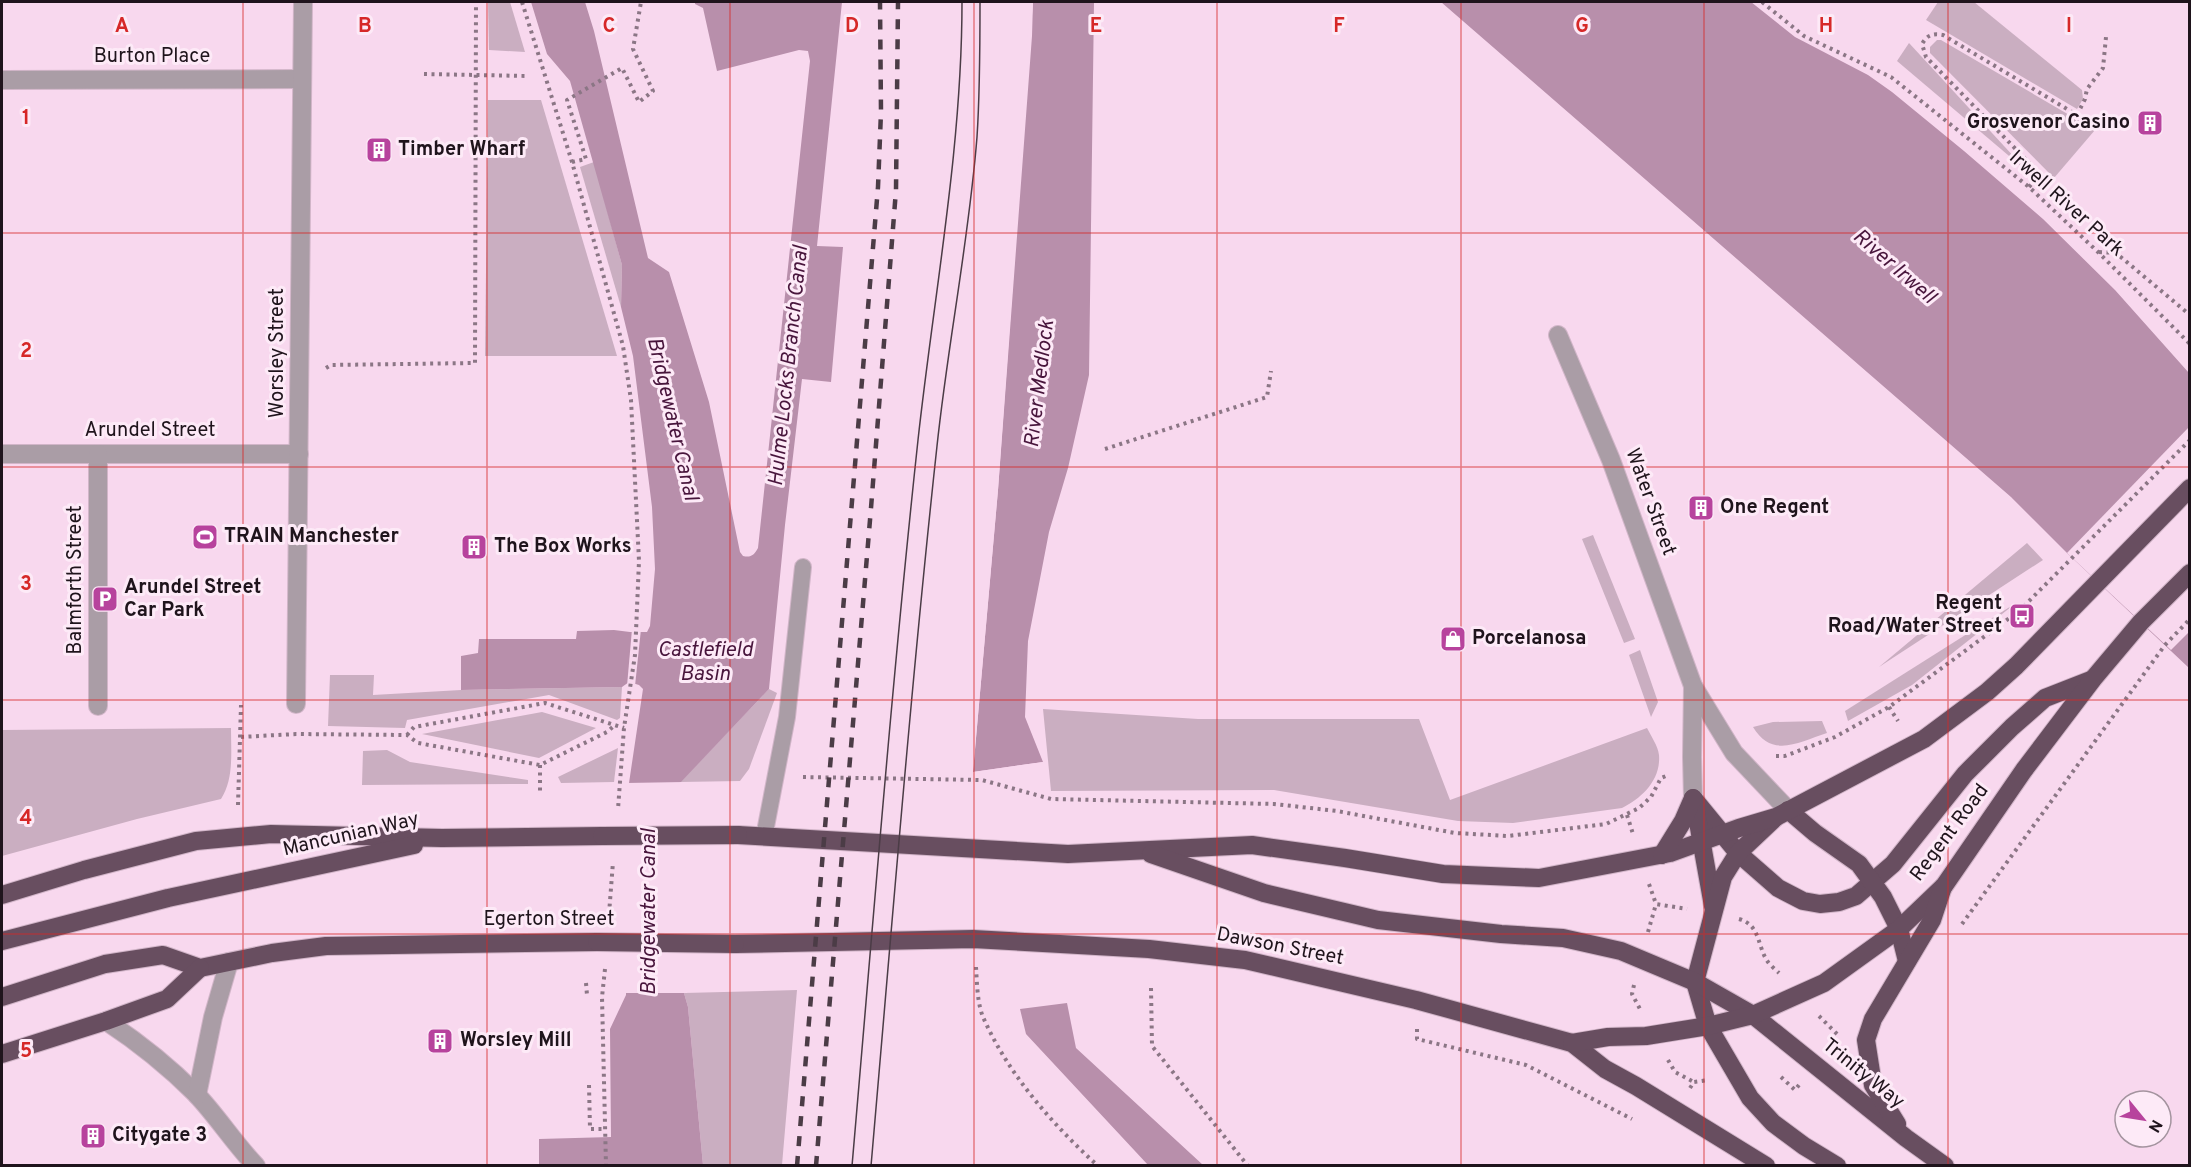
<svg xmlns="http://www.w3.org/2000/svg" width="2191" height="1167" font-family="Overpass,sans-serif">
<rect width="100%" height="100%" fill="#f8d8ee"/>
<!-- green -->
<g fill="#caaec1">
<polygon points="488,2 510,2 525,52 489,50"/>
<polygon points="1938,2 1974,2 2082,90 2083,99 2077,109 1926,20"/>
<polygon points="1937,40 1941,40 2095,130 2054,178 1930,53 1930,47"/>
<polygon points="1909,43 2028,172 1897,61"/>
<polygon points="488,100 541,100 617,356 485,356"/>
<polygon points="594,162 622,265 621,307 580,167"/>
<polygon points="1593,535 1635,639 1624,643 1582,539"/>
<polygon points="2027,543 2043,560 1879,667"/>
<polygon points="2016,603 1912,685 1848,721 1845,711"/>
<polygon points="1640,650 1658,702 1651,717 1629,655"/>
<polygon points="330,675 374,675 373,695 461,690 622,687 620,718 617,720 549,695 407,720 405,728 328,726"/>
<polygon points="769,689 777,693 749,769 740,781 680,782"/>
<path d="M1043,709L1198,719H1419L1450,800L1647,728C1651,736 1658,746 1659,755C1661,780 1642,798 1622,808L1513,823L1458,821L1274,790L1051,791Z"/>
<polygon points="542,712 596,728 539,758 422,734"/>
<path d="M1822,721L1827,733C1799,742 1772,759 1753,727L1773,722Z"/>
<path d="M231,728C231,752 234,779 221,799L137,819L2,856V730Z"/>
<polygon points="618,748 614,782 561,783 558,777"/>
<polygon points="387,750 410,762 528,780 528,784 362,785 363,751"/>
<polygon points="797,990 782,1165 703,1165 688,1007 684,993"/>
</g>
<!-- water -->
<g fill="#b88fab">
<path d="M531,2H585L594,31L648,258L669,272L709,402L740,552L743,556C751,558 754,555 758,548L810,61L808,51L799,50L717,71L703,8L695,4V2H842L817,246L843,247L831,382L802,379L785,525L769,689L680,783L684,993L688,1007L703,1165H539V1139L611,1137L610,1029L626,995L629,783L643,689L639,685L629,682L622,687L461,690V656L478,653L479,639H576L577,631L614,630L630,632H647L650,626L655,569L652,507L633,356L621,307L622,265L570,81L547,54Z"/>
<polygon points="1033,2 1094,2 1089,375 1068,468 1049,532 1028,641 1025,717 1043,762 973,772 998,490"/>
<polygon points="1441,2 1751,2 1795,37 1868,75 1892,92 1964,151 2043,219 2115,290 2189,373 2189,668 2067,553 2011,497"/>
<polygon points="1067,1003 1076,1048 1203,1165 1148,1165 1026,1034 1020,1009"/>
</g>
<!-- pier -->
<g fill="#f8d8ee">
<polygon points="1030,2 1033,2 1032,36 998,490 973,772 1043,762 1043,764 973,775 970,772 995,490"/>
<polygon points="2189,427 2189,632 2171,650 2067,553"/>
<polygon points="632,629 641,629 635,686 627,686"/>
<polygon points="684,782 687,993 623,993 626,783"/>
</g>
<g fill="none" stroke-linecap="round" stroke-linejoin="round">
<!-- lane casing -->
<g stroke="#d1b5c8" stroke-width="18">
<polyline id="lane" points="764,837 787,717 803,567"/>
</g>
<!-- street casing -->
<g stroke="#d1b5c8" stroke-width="20">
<g id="street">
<polyline points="2,80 302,79"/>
<polyline points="1558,335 1611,460 1693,686 1734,753 1788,810"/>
<polyline points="2,454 299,454"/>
<polyline points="98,454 98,706"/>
<polyline points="296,704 303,2"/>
<polyline points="1693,798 1692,757 1693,686"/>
<path d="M106,1021C138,1042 169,1067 196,1094C217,1116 234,1143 256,1166"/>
<polyline points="197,1095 213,1017 229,962"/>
</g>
</g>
<!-- highway casing -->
<g stroke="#d1b5c8" stroke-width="20">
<g id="highway">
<polyline points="1693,798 1738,853 1778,888 1803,901 1820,904 1839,902 1856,896 1893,864 1965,774 2012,727 2045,698 2091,680"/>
<polyline points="1694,800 1713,906"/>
<polyline points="1788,810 1815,833 1859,864 1883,897 1899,929 1907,961"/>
<polyline points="1775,818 1738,853 1723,877 1695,982 1708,1026 1750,1098 1773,1123 1804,1146 1837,1166"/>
<polyline points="738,835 1068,854 1252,845 1345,858 1443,874 1539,878 1670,853 1739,828 1776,817 1924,739 1987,692 2016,666 2190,488"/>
<polyline points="1151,854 1264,893 1378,920 1501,934 1563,938 1621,951 1695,982 1753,1015 1906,1138 1945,1166"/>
<polyline points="1662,855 1683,821 1693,798"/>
<polyline points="2,895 84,870 196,841 271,834 442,838 602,836"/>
<polyline points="2,941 168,898 414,845"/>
<polyline points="735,944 973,939 1149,949 1245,960 1416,1000 1572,1043 1605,1069 1636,1086 1766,1166"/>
<polyline points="2,997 105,964 163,955 200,968 272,953 326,946 597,942"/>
<polyline points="1572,1043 1608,1037 1646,1036 1708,1026 1753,1015 1824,983 1899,929 1944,886 2024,770 2093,679 2141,622 2190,573"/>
<polyline points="2,1054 106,1021 167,999 200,968"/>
<polyline points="1897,1124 1873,1085 1866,1040 1873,1019 1932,920 1943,887"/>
</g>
</g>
<!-- path -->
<g stroke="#8b7685" stroke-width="4" stroke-dasharray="3 4.5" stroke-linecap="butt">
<polyline points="522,2 572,162 623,346 631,400 639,561 635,655 624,728 618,809"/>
<polyline points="1762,2 1804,36 1891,77 2029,187 2098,252 2190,344"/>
<polyline points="424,74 528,76"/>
<polyline points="572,162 586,159 567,100 622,68 639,102 653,91 633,49 641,2"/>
<path d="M2029,187L2040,174L1926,57L1922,44C1927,35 1933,33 1943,35L2077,115L2085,99L2087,89L2103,68L2106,37"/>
<polyline points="2099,252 2116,253 2190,315"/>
<polyline points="326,368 331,365 475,363 476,2"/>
<polyline points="1105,449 1267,397 1271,371"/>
<polyline points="1889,707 1898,721"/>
<polyline points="407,735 414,727 545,703 624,728"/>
<polyline points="241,737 296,734 407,735 418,743 540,765 607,732 614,726"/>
<polyline points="1776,756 1785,756 1835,737 1889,707 2019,611 2190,440"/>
<polyline points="540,765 540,794"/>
<polyline points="803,777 982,780 1051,799 1274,804 1337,811 1455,833 1508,836 1606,824 1639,808 1651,797 1661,778 1666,776"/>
<polyline points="238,805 241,705"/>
<polyline points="1627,815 1633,834"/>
<polyline points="1649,884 1656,904 1687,909"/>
<polyline points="609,914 613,862"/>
<path d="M1739,919C1761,925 1757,947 1768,962C1771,966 1776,970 1779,973"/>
<polyline points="1962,924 2165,645 2190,619"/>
<polyline points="1648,932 1656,904"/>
<path d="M976,967C977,982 977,1002 983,1017C1008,1074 1052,1124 1098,1166"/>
<polyline points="605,969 602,997 606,1166"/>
<polyline points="586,983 587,995"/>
<polyline points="1634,985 1632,994 1640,1009"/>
<polyline points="1151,988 1152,1046 1248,1166"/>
<polyline points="1819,1016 1839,1036"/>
<polyline points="1417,1029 1417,1039 1526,1065 1632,1119"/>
<polyline points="1668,1060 1675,1072 1694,1082"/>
<polyline points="1781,1077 1795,1090 1799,1085"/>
<polyline points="589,1085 590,1129 605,1129"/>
<polyline points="1690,1088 1694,1082 1709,1080"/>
</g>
<!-- lane -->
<use href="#lane" stroke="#aa9da6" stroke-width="16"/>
<!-- street -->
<use href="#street" stroke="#aa9da6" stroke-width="18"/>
<!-- highway -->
<use href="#highway" stroke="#684e60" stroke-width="18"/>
<!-- tram -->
<g stroke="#4b3c46" stroke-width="1.5">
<path d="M852,1166C873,924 892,681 918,440C934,294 962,149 962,2"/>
<path d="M871,1166C892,925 911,685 937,446C948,342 969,240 977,137C980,92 980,46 980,2"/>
</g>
<!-- rail -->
<g stroke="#4b3c46" stroke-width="4.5" stroke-dasharray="10 10" stroke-linecap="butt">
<polyline points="797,1166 878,187 881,112 880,2"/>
<polyline points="816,1166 871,508 896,190 898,2"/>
</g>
<!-- highway-bridge casing -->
<g stroke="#d1b5c8" stroke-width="20" stroke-linecap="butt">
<g id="highway-bridge">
<polyline points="602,836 738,835"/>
<polyline points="597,942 735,944"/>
</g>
</g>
<!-- highway-bridge -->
<use href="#highway-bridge" stroke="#684e60" stroke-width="18"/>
</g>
<!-- grid -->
<path fill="none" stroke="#d62828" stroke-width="1.5" stroke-opacity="0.55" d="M243,2V1166M487,2V1166M730,2V1166M974,2V1166M1217,2V1166M1461,2V1166M1704,2V1166M1948,2V1166M2,233H2190M2,467H2190M2,700H2190M2,934H2190"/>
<!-- icons -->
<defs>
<g id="building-square" transform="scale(1.35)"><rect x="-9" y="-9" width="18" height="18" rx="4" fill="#b7439d" stroke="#fdeaf7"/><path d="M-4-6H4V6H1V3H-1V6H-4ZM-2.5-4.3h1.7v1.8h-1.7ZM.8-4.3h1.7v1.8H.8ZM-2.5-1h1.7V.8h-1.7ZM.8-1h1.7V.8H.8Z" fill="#fff"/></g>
<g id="stadium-square" transform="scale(1.35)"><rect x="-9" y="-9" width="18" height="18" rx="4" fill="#b7439d" stroke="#fdeaf7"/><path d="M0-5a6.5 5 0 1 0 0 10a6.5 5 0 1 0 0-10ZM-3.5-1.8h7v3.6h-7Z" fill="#fff"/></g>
<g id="parking-square" transform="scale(1.35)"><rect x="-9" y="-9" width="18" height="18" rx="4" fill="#b7439d" stroke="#fdeaf7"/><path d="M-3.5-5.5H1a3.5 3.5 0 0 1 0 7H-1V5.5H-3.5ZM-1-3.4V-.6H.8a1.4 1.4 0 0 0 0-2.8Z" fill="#fff"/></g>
<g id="bus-square" transform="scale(1.35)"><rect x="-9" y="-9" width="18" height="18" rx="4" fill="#b7439d" stroke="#fdeaf7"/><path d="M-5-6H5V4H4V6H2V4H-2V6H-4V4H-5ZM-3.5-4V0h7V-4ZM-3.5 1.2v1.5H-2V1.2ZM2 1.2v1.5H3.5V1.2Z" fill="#fff"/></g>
<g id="shop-square" transform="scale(1.35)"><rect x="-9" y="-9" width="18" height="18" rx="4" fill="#b7439d" stroke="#fdeaf7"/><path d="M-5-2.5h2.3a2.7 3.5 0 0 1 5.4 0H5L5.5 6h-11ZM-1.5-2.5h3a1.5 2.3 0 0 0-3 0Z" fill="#fff"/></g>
</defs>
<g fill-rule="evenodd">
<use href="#building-square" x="2150" y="123"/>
<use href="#building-square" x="379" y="150"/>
<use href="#building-square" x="1701" y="508"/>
<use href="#stadium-square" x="205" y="537"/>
<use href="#building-square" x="474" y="547"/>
<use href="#parking-square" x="105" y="599"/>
<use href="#bus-square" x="2022" y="616"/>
<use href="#shop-square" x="1453" y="639"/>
<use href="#building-square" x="440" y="1041"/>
<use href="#building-square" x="93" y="1136"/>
</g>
<g text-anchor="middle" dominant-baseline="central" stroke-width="6" stroke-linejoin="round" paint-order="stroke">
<!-- street labels -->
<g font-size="20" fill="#1f141c" stroke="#fdeaf7">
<text x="152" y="57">Burton Place</text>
<text transform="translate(2066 204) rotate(42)">Irwell River Park</text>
<text transform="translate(278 353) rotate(-90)">Worsley Street</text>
<text x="150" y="431">Arundel Street</text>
<text transform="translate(1650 502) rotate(70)">Water Street</text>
<text transform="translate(76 580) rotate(-90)">Balmforth Street</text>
<text transform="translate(1950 833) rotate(-53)">Regent Road</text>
<text transform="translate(351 835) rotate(-13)">Mancunian Way</text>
<text x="549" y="920">Egerton Street</text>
<text transform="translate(1280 947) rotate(11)">Dawson Street</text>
<text transform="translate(1863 1074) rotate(39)">Trinity Way</text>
</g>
<!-- poi labels -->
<g font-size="20" font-weight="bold" fill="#1f141c" stroke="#fdeaf7" text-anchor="start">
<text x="2130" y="123" text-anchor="end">Grosvenor Casino</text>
<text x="398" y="150">Timber Wharf</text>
<text x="1720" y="508">One Regent</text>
<text x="224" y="537">TRAIN Manchester</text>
<text x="494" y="547">The Box Works</text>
<text x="124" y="588">Arundel Street<tspan x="124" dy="23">Car Park</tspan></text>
<text x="2002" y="604" text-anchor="end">Regent<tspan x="2002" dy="23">Road/Water Street</tspan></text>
<text x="1472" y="639">Porcelanosa</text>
<text x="460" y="1041">Worsley Mill</text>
<text x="112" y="1136">Citygate 3</text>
</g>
<!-- water labels -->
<g font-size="21" font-style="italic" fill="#48153c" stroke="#fdeaf7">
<text transform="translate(1894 267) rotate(41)">River Irwell</text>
<text transform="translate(789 366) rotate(-84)">Hulme Locks Branch Canal</text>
<text transform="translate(1040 384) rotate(-83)">River Medlock</text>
<text transform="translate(672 419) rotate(77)">Bridgewater Canal</text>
<text x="705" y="650">Castlefield<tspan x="705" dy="24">Basin</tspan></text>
<text transform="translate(649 912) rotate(-90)">Bridgewater Canal</text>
</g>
</g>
<g font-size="20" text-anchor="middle" font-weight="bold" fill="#d62828" stroke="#fdeaf7" stroke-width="6" stroke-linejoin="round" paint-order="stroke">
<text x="122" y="32">A</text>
<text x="365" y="32">B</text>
<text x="609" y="32">C</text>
<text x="852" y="32">D</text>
<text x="1096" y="32">E</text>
<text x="1339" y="32">F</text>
<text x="1582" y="32">G</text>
<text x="1826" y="32">H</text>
<text x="2069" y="32">I</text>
<text x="26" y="124">1</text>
<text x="26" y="357">2</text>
<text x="26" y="590">3</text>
<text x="26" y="824">4</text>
<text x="26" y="1057">5</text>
</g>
<!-- border -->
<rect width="2191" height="1167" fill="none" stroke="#1f141c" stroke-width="6"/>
<!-- north arrow -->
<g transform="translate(2143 1119) rotate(120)"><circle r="28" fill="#fdeaf7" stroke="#a4949f" stroke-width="1.5"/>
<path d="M0-4.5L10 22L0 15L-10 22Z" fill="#b7439d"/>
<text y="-9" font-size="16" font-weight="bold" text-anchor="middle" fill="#1f141c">N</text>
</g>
</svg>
